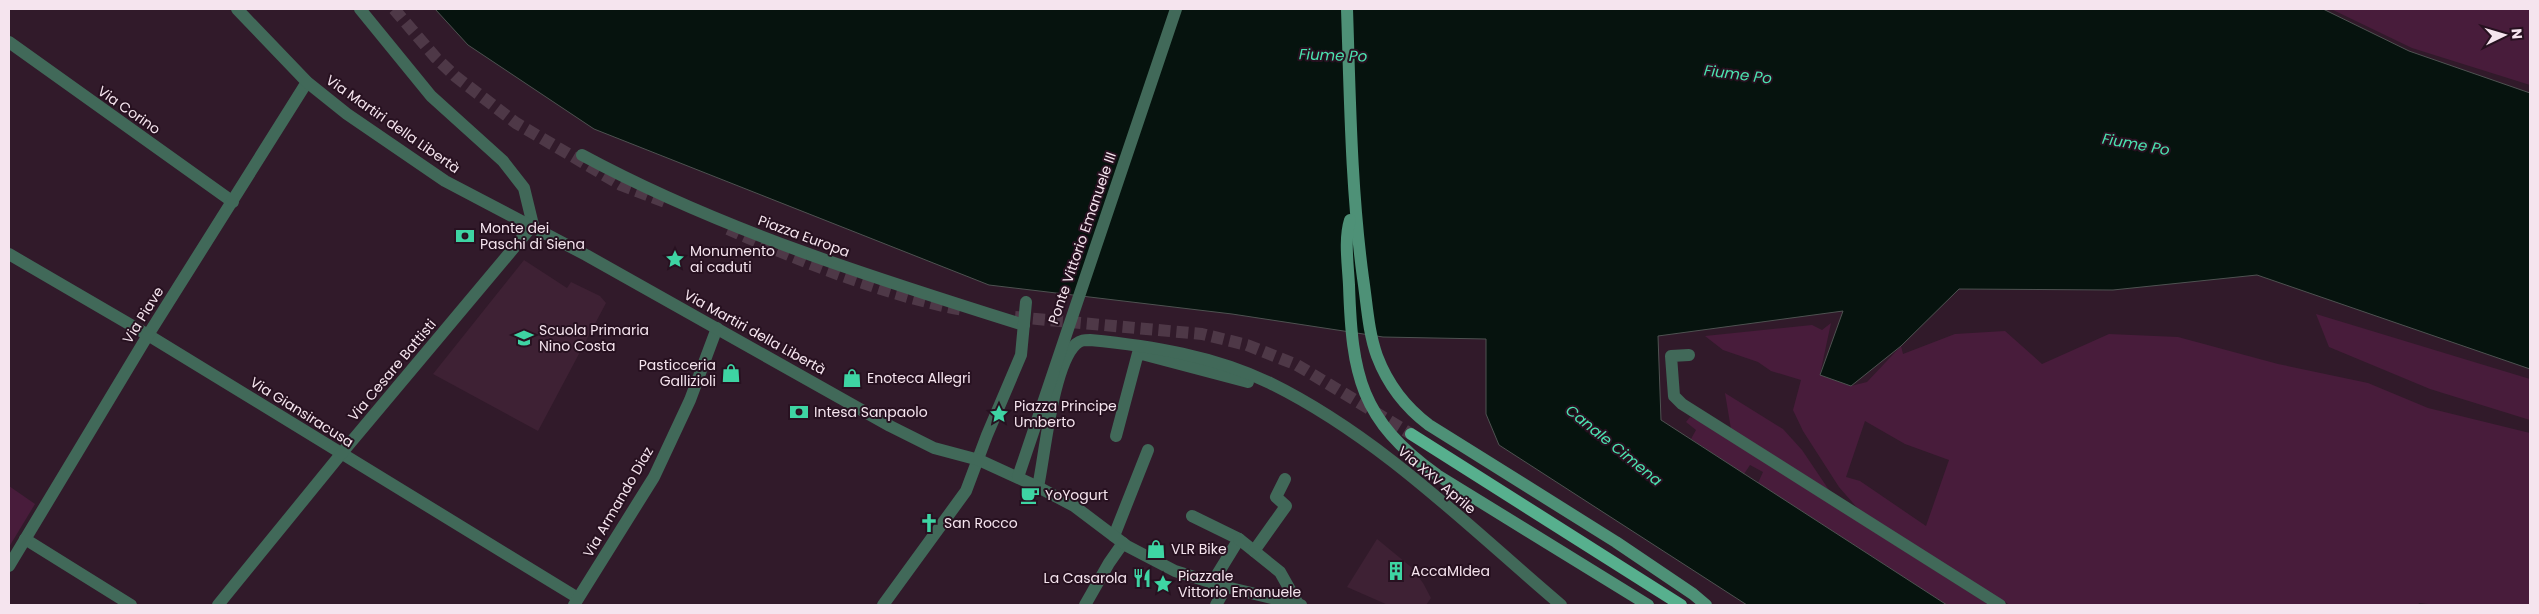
<svg xmlns="http://www.w3.org/2000/svg" width="2539" height="614" font-family="Poppins,sans-serif">
<rect width="100%" height="100%" fill="#311a2a"/>
<!-- built -->
<g fill="#3e2134">
<polygon points="524,260 567,288 571,282 600,296 606,303 538,431 433,374"/>
<polygon points="1377,539 1411,567 1423,583 1431,598 1426,605 1388,605 1347,587"/>
</g>
<!-- green -->
<g fill="#481c3b" fill-rule="evenodd">
<polygon points="2331,9 2530,9 2530,85 2412,48"/>
<polygon points="2316,314 2530,379 2530,420 2430,389 2329,347"/>
<path d="M1831,323L1820,374L1851,386L1867,382L1901,346L1903,354L1955,334L2005,331L2042,364L2109,334L2178,337L2278,364L2368,383L2428,408L2530,433V605H2436L2419,603L2418,605H2010L1866,518L1839,487L1803,431L1793,410L1801,380L1771,371L1758,362L1723,350L1705,336L1812,325L1822,330ZM1865,421L1905,444L1949,460L1926,526L1860,481L1846,477Z"/>
<polygon points="1725,393 1783,429 1802,450 1831,493 1731,429"/>
<polygon points="1690,417 1702,422 1989,605 1947,605 1758,483 1763,472 1750,465 1744,474 1691,439 1696,430 1686,422"/>
<polygon points="9,486 35,504 9,547"/>
</g>
<!-- water -->
<polygon fill="#06130e" stroke="#4e5251" points="435,9 2323,9 2409,51 2530,93 2530,369 2257,275 2113,290 1959,289 1901,346 1851,386 1820,375 1843,311 1658,336 1661,420 1947,605 1747,605 1499,445 1486,414 1486,339 1383,337 1232,314 989,285 594,129 468,45"/>
<g fill="none" stroke-linecap="round" stroke-linejoin="round">
<!-- primary-tunnel -->
<g stroke="#4e3847" stroke-width="12" stroke-dasharray="12 6" stroke-linecap="butt">
<polyline points="394,9 436,58 455,76 516,123 621,185 668,203"/>
<path d="M728,229C799,261 887,296 963,310"/>
<polyline points="1015,317 1202,334 1247,345 1297,365 1411,434"/>
</g>
<!-- minor -->
<g stroke="#416959" stroke-width="12">
<polyline points="9,42 233,202"/>
<path d="M582,155C721,230 874,278 1024,325"/>
<polyline points="9,254 148,335 578,598"/>
<polyline points="1689,355 1671,356 1674,396 1682,404 2000,605"/>
<polyline points="1116,436 1138,353 1248,382"/>
<path d="M1038,487C1045,454 1053,365 1076,344C1081,340 1084,340 1090,340C1152,346 1214,356 1270,383C1380,437 1469,527 1561,605"/>
<polyline points="1192,516 1239,539 1212,583"/>
<polyline points="1114,536 1148,450"/>
<polyline points="25,539 131,605"/>
<polyline points="1239,539 1280,572 1298,604"/>
<polyline points="1254,551 1286,506 1276,497 1285,479"/>
<polyline points="9,566 148,335 307,82"/>
<polyline points="218,605 341,454 533,225 524,188 503,161 431,96 360,9"/>
<polyline points="574,605 654,477 690,400 717,328"/>
<polyline points="883,605 966,491 987,435 1021,355 1026,302"/>
<polyline points="1085,605 1109,563 1123,543"/>
<polyline points="1216,605 1226,587"/>
</g>
<!-- tertiary -->
<g stroke="#416959" stroke-width="12">
<polyline points="237,9 307,82 347,114 445,181 586,255 890,426 934,448 979,460 1038,487 1074,506 1127,546 1175,571 1226,587 1301,605"/>
<polyline points="1018,477 1176,9"/>
</g>
<!-- secondary -->
<g stroke="#4e9177" stroke-width="12">
<path d="M1347,9C1350,99 1351,189 1363,278C1367,304 1368,331 1377,356C1388,385 1405,407 1429,425L1616,542L1693,594L1706,605"/>
<path d="M1350,220C1344,239 1348,265 1349,285C1352,375 1360,420 1437,475L1648,605"/>
</g>
<!-- primary -->
<polyline stroke="#57b08e" stroke-width="12" points="1411,434 1681,605"/>
</g>
<!-- icons -->
<defs>
<g id="bank-bare" transform="scale(1.5)"><path d="M-6-4H6V4H-6ZM0-2.3a2.3 2.3 0 1 0 0 4.6a2.3 2.3 0 1 0 0-4.6Z" fill="#3ed4a3" stroke="#271120" stroke-width="2.5" paint-order="stroke"/></g>
<g id="sight-bare" transform="scale(1.5)"><path d="M0-6L1.8-2.2L6-1.7L2.9 1.2L3.7 5.4L0 3.3L-3.7 5.4L-2.9 1.2L-6-1.7L-1.8-2.2Z" fill="#3ed4a3" stroke="#271120" stroke-width="2.5" paint-order="stroke"/></g>
<g id="school-bare" transform="scale(1.5)"><path d="M0-5L7-2L0 1L-7-2ZM-4 1L0 2.5L4 1V4Q0 6-4 4Z" fill="#3ed4a3" stroke="#271120" stroke-width="2.5" paint-order="stroke"/></g>
<g id="shop-bare" transform="scale(1.5)"><path d="M-5-2.5h2.3a2.7 3.5 0 0 1 5.4 0H5L5.5 6h-11ZM-1.5-2.5h3a1.5 2.3 0 0 0-3 0Z" fill="#3ed4a3" stroke="#271120" stroke-width="2.5" paint-order="stroke"/></g>
<g id="cafe-bare" transform="scale(1.5)"><path d="M-5.5-4.5H6V0H3Q3 3.5 0 3.5H-2.5Q-5.5 3.5-5.5 0ZM3-3.2v2h1.7v-2ZM-6 4.5H4V6H-6Z" fill="#3ed4a3" stroke="#271120" stroke-width="2.5" paint-order="stroke"/></g>
<g id="church-bare" transform="scale(1.5)"><path d="M-1.2-6h2.4v3.5h3.3v2.4h-3.3V6h-2.4V-.1h-3.3v-2.4h3.3Z" fill="#3ed4a3" stroke="#271120" stroke-width="2.5" paint-order="stroke"/></g>
<g id="building-bare" transform="scale(1.5)"><path d="M-4-6H4V6H1V3H-1V6H-4ZM-2.5-4.3h1.7v1.8h-1.7ZM.8-4.3h1.7v1.8H.8ZM-2.5-1h1.7V.8h-1.7ZM.8-1h1.7V.8H.8Z" fill="#3ed4a3" stroke="#271120" stroke-width="2.5" paint-order="stroke"/></g>
<g id="restaurant-bare" transform="scale(1.5)"><path d="M-5-6h1v4h1v-4h1v4h1v-4h1v5L-1.5 .5V6h-2V.5L-5-1ZM5-6V6H3V1.5H1.5Q1.5-4 5-6Z" fill="#3ed4a3" stroke="#271120" stroke-width="2.5" paint-order="stroke"/></g>
</defs>
<g fill-rule="evenodd">
<use href="#bank-bare" x="465" y="236"/>
<use href="#sight-bare" x="675" y="259"/>
<use href="#school-bare" x="524" y="338"/>
<use href="#shop-bare" x="731" y="373"/>
<use href="#shop-bare" x="852" y="378"/>
<use href="#bank-bare" x="799" y="412"/>
<use href="#sight-bare" x="999" y="414"/>
<use href="#cafe-bare" x="1030" y="495"/>
<use href="#church-bare" x="929" y="523"/>
<use href="#shop-bare" x="1156" y="549"/>
<use href="#building-bare" x="1396" y="571"/>
<use href="#restaurant-bare" x="1142" y="578"/>
<use href="#sight-bare" x="1163" y="584"/>
</g>
<g text-anchor="middle" dominant-baseline="central" stroke-width="4" stroke-linejoin="round" paint-order="stroke">
<!-- street labels -->
<g font-size="14" fill="#f5e4ee" stroke="#271120">
<text transform="translate(129 110) rotate(35)">Via Corino</text>
<text transform="translate(393 124) rotate(35)">Via Martiri della Libertà</text>
<text transform="translate(804 236) rotate(20)">Piazza Europa</text>
<text transform="translate(1082 238) rotate(-71)">Ponte Vittorio Emanuele III</text>
<text transform="translate(143 315) rotate(-58)">Via Piave</text>
<text transform="translate(755 332) rotate(29)">Via Martiri della Libertà</text>
<text transform="translate(392 370) rotate(-50)">Via Cesare Battisti</text>
<text transform="translate(302 412) rotate(32)">Via Giansiracusa</text>
<text transform="translate(1437 480) rotate(40)">Via XXV Aprile</text>
<text transform="translate(618 502) rotate(-60)">Via Armando Diaz</text>
</g>
<!-- poi labels -->
<g font-size="14" fill="#f5e4ee" stroke="#271120" text-anchor="start">
<text x="480" y="228">Monte dei<tspan x="480" dy="16">Paschi di Siena</tspan></text>
<text x="690" y="251">Monumento<tspan x="690" dy="16">ai caduti</tspan></text>
<text x="539" y="330">Scuola Primaria<tspan x="539" dy="16">Nino Costa</tspan></text>
<text x="716" y="365" text-anchor="end">Pasticceria<tspan x="716" dy="16">Gallizioli</tspan></text>
<text x="867" y="378">Enoteca Allegri</text>
<text x="1014" y="406">Piazza Principe<tspan x="1014" dy="16">Umberto</tspan></text>
<text x="814" y="412">Intesa Sanpaolo</text>
<text x="1045" y="495">YoYogurt</text>
<text x="944" y="523">San Rocco</text>
<text x="1171" y="549">VLR Bike</text>
<text x="1411" y="571">AccaMIdea</text>
<text x="1178" y="576">Piazzale<tspan x="1178" dy="16">Vittorio Emanuele</tspan></text>
<text x="1127" y="578" text-anchor="end">La Casarola</text>
</g>
<!-- water labels -->
<g font-size="15" font-style="italic" fill="#4ce3b0" stroke="#271120">
<text transform="translate(1333 55) rotate(2)">Fiume Po</text>
<text transform="translate(1738 74) rotate(7)">Fiume Po</text>
<text transform="translate(2136 144) rotate(10)">Fiume Po</text>
<text transform="translate(1614 445) rotate(39)">Canale Cimena</text>
</g>
</g>
<!-- border -->
<rect width="2539" height="614" fill="none" stroke="#f5e4ee" stroke-width="20"/>
<!-- north arrow -->
<g transform="translate(2504 35) rotate(85)" stroke="#271120" stroke-width="4" paint-order="stroke">
<path d="M0-4L9 19L0 12L-9 19Z" fill="#f5e4ee"/>
<text y="-8" font-size="14" font-weight="bold" text-anchor="middle" fill="#f5e4ee">N</text>
</g>
</svg>
